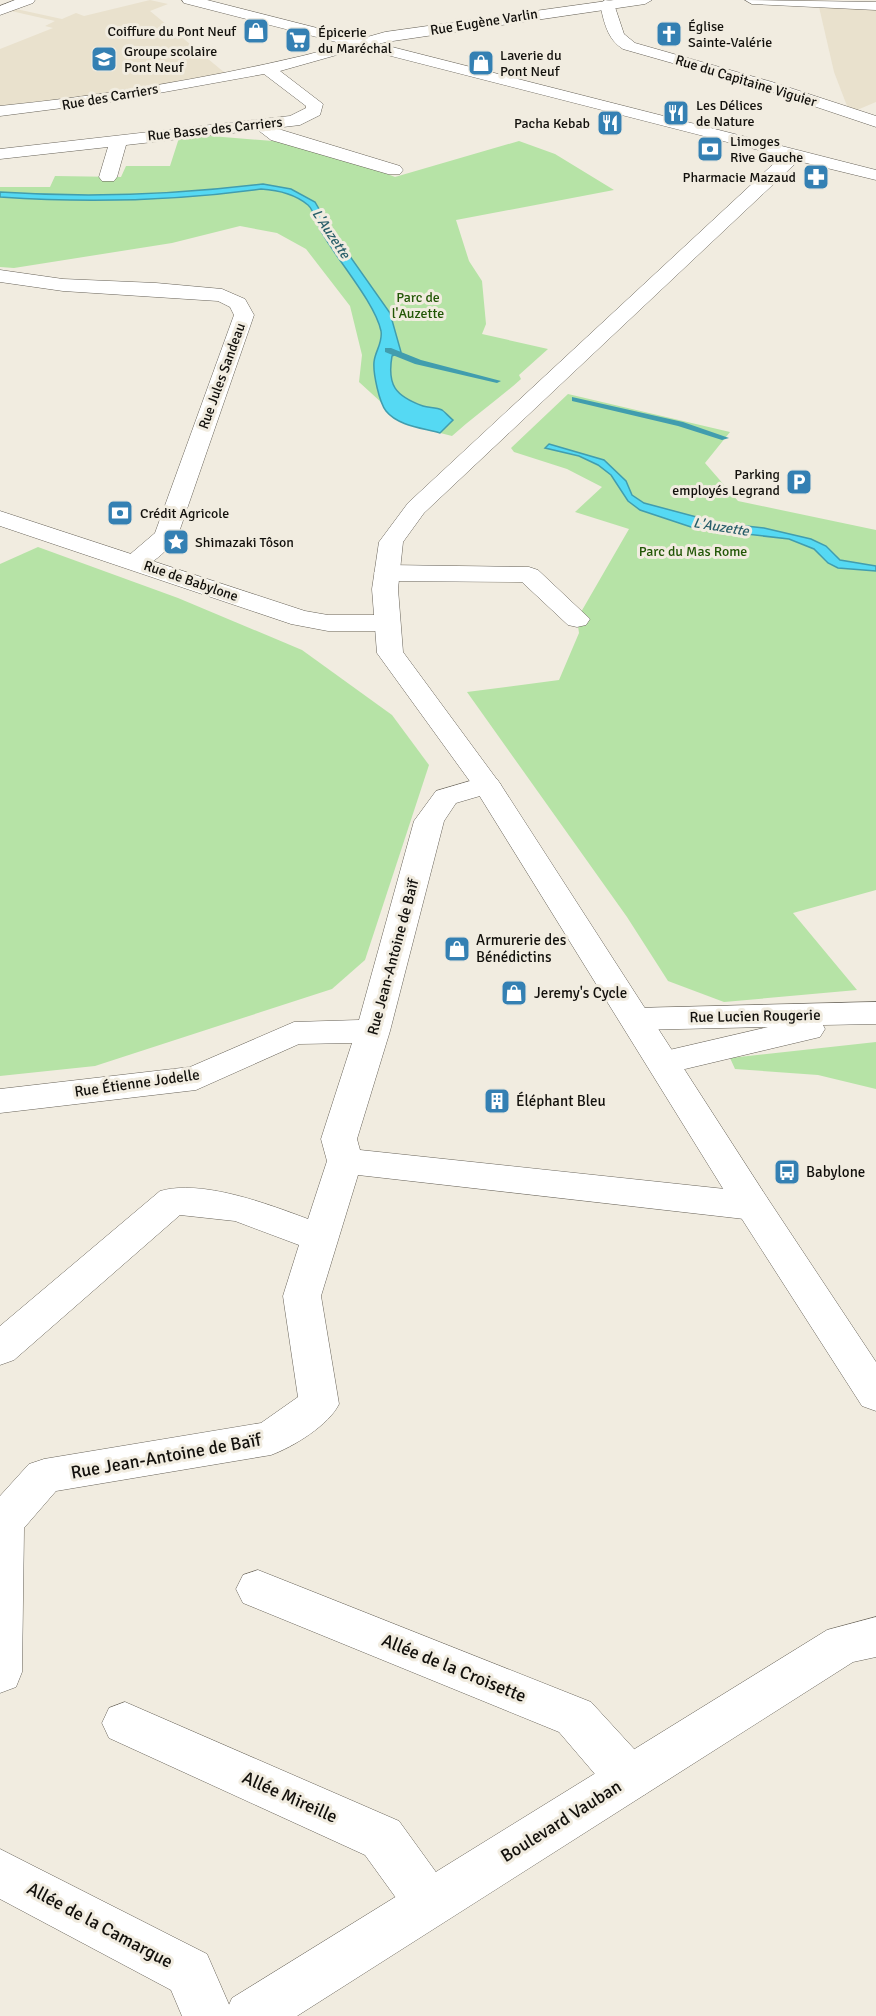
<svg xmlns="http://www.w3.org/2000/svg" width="876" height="2016" font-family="Signika,sans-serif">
<rect width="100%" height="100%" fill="#f1ece0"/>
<!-- built -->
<g fill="#e9e1cd">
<polygon points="150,0 168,4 150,11 225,73 53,103 0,107 0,49 53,28 45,26 55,21 11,11 16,9 62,19 76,13 84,16"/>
<polygon points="819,7 876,10 876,102 857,110 847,106 834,72"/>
</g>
<!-- green -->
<g fill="#b6e3a6">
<path d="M211,136L273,141L307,148L357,162L395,177L519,141L555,154L614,190L456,220L469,261L482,281L486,324L482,334L548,349L519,375L521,379C499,399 474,416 452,436L405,424L359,382L362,355L350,306L306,249L277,233L240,226L172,243L14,268L0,267V187H50L55,176L121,177L126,166H170L179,138Z"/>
<polygon points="568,394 730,432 705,463 738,501 876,530 876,890 793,913 857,990 724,1002 668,981 627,917 467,692 559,680 579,633 577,619 629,529 575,512 602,487 567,469 514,452 511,448"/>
<polygon points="38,547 178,598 302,650 392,715 429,765 365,960 332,989 95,1066 0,1076 0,564"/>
<polygon points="876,1042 876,1089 818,1075 735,1069 730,1058"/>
</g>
<!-- water -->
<g fill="#55d9f3" stroke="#419dae" stroke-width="1.5">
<path d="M263,184L291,189L315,202L330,228L390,313L401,352L392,356C387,385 395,396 423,406C429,408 436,407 442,410C445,412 449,417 453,420L440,433C423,428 398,426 386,411C379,402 373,373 374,362C375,351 383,343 381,331C375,303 338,261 322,233C317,225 314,210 308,205C295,194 277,190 261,189C174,201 88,203 0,197V192C90,198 174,195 263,184Z"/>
<polygon points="549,444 604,460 626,481 632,495 644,503 719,523 764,528 811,539 826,546 840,560 876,566 876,571 838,568 828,563 814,549 789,539 694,528 640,510 628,501 611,475 598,465 579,456 545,448"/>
</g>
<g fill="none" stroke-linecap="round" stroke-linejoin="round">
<!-- stream -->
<g fill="#419dae" fill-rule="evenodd">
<polygon points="385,348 391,348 421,360 501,381 497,383 415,364 385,352"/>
<polygon points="572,397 683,422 729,438 722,440 678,426 572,401"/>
</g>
<!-- minor casing -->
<g stroke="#686359" stroke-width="1">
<g id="minor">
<polygon points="15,0 35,0 33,3 0,15 0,6"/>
<path d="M605,0L612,1L614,4L624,34L635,43L772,82L876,116V127L760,88L623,49C607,39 604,22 600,4Z"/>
<path d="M359,39L367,44L365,47L280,71L323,104L320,115L300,125L275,128L400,166L403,170L400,174H388L271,140L258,130L126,145L117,177L114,181H102L99,177L108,147L0,159V149L290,116L306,108V106L264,74L109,102L0,116V106C101,96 204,79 302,56C321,52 340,44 359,39Z"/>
<path d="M0,270L63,279L156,283L222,289L245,299L254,315L178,535C167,552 146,573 124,567L121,562L155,533L234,315L230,307L218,301L63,291L0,282Z"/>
<polygon points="387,565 529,567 538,570 590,619 586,625 577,627 568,625 522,582 387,581 378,578 374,573 378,568"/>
<path d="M487,776L497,779L501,785L497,791L456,803L444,821L390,1031L357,1139L360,1150L753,1192L766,1196L771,1206L766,1216L753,1220L358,1175L321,1296L339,1404C329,1425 293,1447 271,1455L56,1491L24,1528L22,1672L16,1687L0,1693V1496L29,1464L44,1459L261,1423L298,1397L283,1296L299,1245L235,1221L180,1215L14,1360L0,1365V1326L160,1191C202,1179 268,1204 308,1219L327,1161L321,1139L352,1043L299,1044L196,1090L0,1113V1089L190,1067L294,1022L359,1020L414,821L436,791Z"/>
<polygon points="876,1002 876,1024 823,1025 825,1029 820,1037 664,1074 652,1070 647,1062 652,1054 768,1027 636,1030 624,1027 619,1019 624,1011 636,1008"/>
<polygon points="258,1570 591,1702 646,1762 652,1778 646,1794 629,1800 612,1794 559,1732 243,1603 236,1589 243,1575"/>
<polygon points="125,1702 399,1821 446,1886 454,1903 446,1920 429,1928 412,1920 365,1855 109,1738 102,1723 109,1708"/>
<polygon points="0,1849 207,1954 234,2016 182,2016 171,1990 0,1899"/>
</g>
</g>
<!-- tertiary casing -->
<g stroke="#686359" stroke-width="1">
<g id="tertiary">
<polygon points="614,0 652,0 645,4 386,42 359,49 351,44 353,41 385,32"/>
<polygon points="745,0 876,2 876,10 752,4"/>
<polygon points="0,511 305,611 328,615 386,615 395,617 399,623 395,629 386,631 328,631 291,624 0,526"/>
<polygon points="876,1617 876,1657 853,1662 297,2016 224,2016 232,1998 827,1630"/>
</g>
</g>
<!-- primary casing -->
<g stroke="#686359" stroke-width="1">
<polygon id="primary" points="182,0 207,0 876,170 876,180 798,161 424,513 403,542 398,589 403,652 501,785 766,1196 876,1362 876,1411 862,1406 740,1216 474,787 377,653 372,589 379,542 408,503 782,156 184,3"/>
</g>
<!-- minor -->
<use href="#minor" fill="#fff" fill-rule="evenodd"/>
<!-- tertiary -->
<use href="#tertiary" fill="#fff" fill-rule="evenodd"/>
<!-- primary -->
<use href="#primary" fill="#fff" fill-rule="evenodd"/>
</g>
<!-- icons -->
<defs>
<g id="shop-square" transform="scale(1.35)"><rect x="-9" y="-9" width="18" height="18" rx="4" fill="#3480b3" stroke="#f1ece0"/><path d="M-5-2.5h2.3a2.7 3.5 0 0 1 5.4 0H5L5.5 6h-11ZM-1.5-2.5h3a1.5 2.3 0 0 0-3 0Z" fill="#fff"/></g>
<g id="church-square" transform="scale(1.35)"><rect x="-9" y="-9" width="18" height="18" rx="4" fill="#3480b3" stroke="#f1ece0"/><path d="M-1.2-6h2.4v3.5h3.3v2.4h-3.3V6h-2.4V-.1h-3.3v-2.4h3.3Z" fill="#fff"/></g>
<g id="supermarket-square" transform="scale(1.35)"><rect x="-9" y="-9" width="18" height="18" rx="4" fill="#3480b3" stroke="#f1ece0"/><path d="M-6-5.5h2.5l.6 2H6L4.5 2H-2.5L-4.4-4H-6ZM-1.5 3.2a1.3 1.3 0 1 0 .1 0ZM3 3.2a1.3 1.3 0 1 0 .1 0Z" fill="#fff"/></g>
<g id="school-square" transform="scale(1.35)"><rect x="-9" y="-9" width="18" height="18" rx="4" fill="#3480b3" stroke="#f1ece0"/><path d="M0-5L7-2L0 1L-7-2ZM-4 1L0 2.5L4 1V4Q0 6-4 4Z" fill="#fff"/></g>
<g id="restaurant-square" transform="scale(1.35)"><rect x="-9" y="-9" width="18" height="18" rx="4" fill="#3480b3" stroke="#f1ece0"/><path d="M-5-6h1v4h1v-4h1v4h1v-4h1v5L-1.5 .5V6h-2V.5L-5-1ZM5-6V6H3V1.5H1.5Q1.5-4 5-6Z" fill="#fff"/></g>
<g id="bank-square" transform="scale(1.35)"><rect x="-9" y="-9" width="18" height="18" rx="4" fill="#3480b3" stroke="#f1ece0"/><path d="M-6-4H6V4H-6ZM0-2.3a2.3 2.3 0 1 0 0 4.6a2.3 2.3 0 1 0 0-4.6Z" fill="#fff"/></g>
<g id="pharmacy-square" transform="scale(1.35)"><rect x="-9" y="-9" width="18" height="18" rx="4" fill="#3480b3" stroke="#f1ece0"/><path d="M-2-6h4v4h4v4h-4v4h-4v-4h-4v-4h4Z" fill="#fff"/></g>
<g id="parking-square" transform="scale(1.35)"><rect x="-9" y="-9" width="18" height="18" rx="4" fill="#3480b3" stroke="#f1ece0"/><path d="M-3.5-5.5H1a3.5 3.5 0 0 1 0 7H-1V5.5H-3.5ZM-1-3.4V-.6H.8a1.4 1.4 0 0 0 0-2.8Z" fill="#fff"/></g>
<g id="sight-square" transform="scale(1.35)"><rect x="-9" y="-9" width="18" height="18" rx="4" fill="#3480b3" stroke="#f1ece0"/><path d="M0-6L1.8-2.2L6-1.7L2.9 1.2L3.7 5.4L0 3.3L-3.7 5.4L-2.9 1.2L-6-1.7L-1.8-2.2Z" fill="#fff"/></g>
<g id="building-square" transform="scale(1.35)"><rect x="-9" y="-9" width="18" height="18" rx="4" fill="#3480b3" stroke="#f1ece0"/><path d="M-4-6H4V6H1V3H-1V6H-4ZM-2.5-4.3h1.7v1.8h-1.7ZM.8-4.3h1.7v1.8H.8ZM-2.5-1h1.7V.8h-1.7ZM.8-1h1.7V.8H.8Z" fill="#fff"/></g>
<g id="bus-square" transform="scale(1.35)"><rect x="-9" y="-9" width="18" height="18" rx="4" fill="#3480b3" stroke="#f1ece0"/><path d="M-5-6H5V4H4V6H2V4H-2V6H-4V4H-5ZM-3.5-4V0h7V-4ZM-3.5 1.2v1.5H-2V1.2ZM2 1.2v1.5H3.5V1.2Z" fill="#fff"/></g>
</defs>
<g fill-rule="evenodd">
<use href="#shop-square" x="256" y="31"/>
<use href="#church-square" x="669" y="34"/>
<use href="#supermarket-square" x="298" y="40"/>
<use href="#school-square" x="104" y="59"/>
<use href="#shop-square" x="481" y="63"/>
<use href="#restaurant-square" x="676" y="113"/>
<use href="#restaurant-square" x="610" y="123"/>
<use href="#bank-square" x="710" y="149"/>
<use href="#pharmacy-square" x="816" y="177"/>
<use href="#parking-square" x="799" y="482"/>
<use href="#bank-square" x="120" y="513"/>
<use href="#sight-square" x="176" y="542"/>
<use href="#shop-square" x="457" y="949"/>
<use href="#shop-square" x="514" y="993"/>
<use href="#building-square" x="497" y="1101"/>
<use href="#bus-square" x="787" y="1172"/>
</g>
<g text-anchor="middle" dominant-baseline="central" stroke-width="6" stroke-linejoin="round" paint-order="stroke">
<!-- far-street labels -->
<g font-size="14" fill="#12100c" stroke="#f1ece0">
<text transform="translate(484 22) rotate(-9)">Rue Eugène Varlin</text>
<text transform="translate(746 81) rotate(17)">Rue du Capitaine Viguier</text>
<text transform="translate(110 97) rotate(-10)">Rue des Carriers</text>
<text transform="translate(215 129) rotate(-6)">Rue Basse des Carriers</text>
<text transform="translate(222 376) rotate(-70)">Rue Jules Sandeau</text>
<text transform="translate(191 581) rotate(19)">Rue de Babylone</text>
</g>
<!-- far-poi labels -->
<g font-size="14" fill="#12100c" stroke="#f1ece0" text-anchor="start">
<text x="688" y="26">Église<tspan x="688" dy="16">Sainte-Valérie</tspan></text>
<text x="236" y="31" text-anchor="end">Coiffure du Pont Neuf</text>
<text x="318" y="32">Épicerie<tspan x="318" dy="16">du Maréchal</tspan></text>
<text x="124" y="51">Groupe scolaire<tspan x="124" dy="16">Pont Neuf</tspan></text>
<text x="500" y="55">Laverie du<tspan x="500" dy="16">Pont Neuf</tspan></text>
<text x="696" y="105">Les Délices<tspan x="696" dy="16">de Nature</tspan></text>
<text x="590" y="123" text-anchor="end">Pacha Kebab</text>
<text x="730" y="141">Limoges<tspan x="730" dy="16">Rive Gauche</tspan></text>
<text x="796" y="177" text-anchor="end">Pharmacie Mazaud</text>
<text x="780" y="474" text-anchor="end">Parking<tspan x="780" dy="16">employés Legrand</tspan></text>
<text x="140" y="513">Crédit Agricole</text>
<text x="195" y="542">Shimazaki Tôson</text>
</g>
<!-- far-water labels -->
<g font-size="14" font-style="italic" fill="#285e69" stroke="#f1ece0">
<text transform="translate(331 234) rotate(56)">L'Auzette</text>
<text transform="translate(721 527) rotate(9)">L'Auzette</text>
</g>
<!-- far-park labels -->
<g font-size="14" fill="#235707" stroke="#f1ece0">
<text x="418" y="297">Parc de<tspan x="418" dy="16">l'Auzette</tspan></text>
<text x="693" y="551">Parc du Mas Rome</text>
</g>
<!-- poi labels -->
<g font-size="15" fill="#12100c" stroke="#f1ece0" text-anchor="start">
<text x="476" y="940">Armurerie des<tspan x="476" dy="17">Bénédictins</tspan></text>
<text x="534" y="993">Jeremy's Cycle</text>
<text x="516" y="1101">Éléphant Bleu</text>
<text x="806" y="1172">Babylone</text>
</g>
<!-- street labels -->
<g font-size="15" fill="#12100c" stroke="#f1ece0">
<text transform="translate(393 957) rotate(-75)">Rue Jean-Antoine de Baïf</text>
<text transform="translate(755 1016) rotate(-1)">Rue Lucien Rougerie</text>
<text transform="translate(137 1083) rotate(-8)">Rue Étienne Jodelle</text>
</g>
<!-- near-street labels -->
<g font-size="18" fill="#12100c" stroke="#f1ece0">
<text transform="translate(166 1456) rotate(-10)">Rue Jean-Antoine de Baïf</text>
<text transform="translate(454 1668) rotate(22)">Allée de la Croisette</text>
<text transform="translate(290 1797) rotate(24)">Allée Mireille</text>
<text transform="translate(561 1821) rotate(-32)">Boulevard Vauban</text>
<text transform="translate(100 1925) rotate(28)">Allée de la Camargue</text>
</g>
</g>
</svg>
